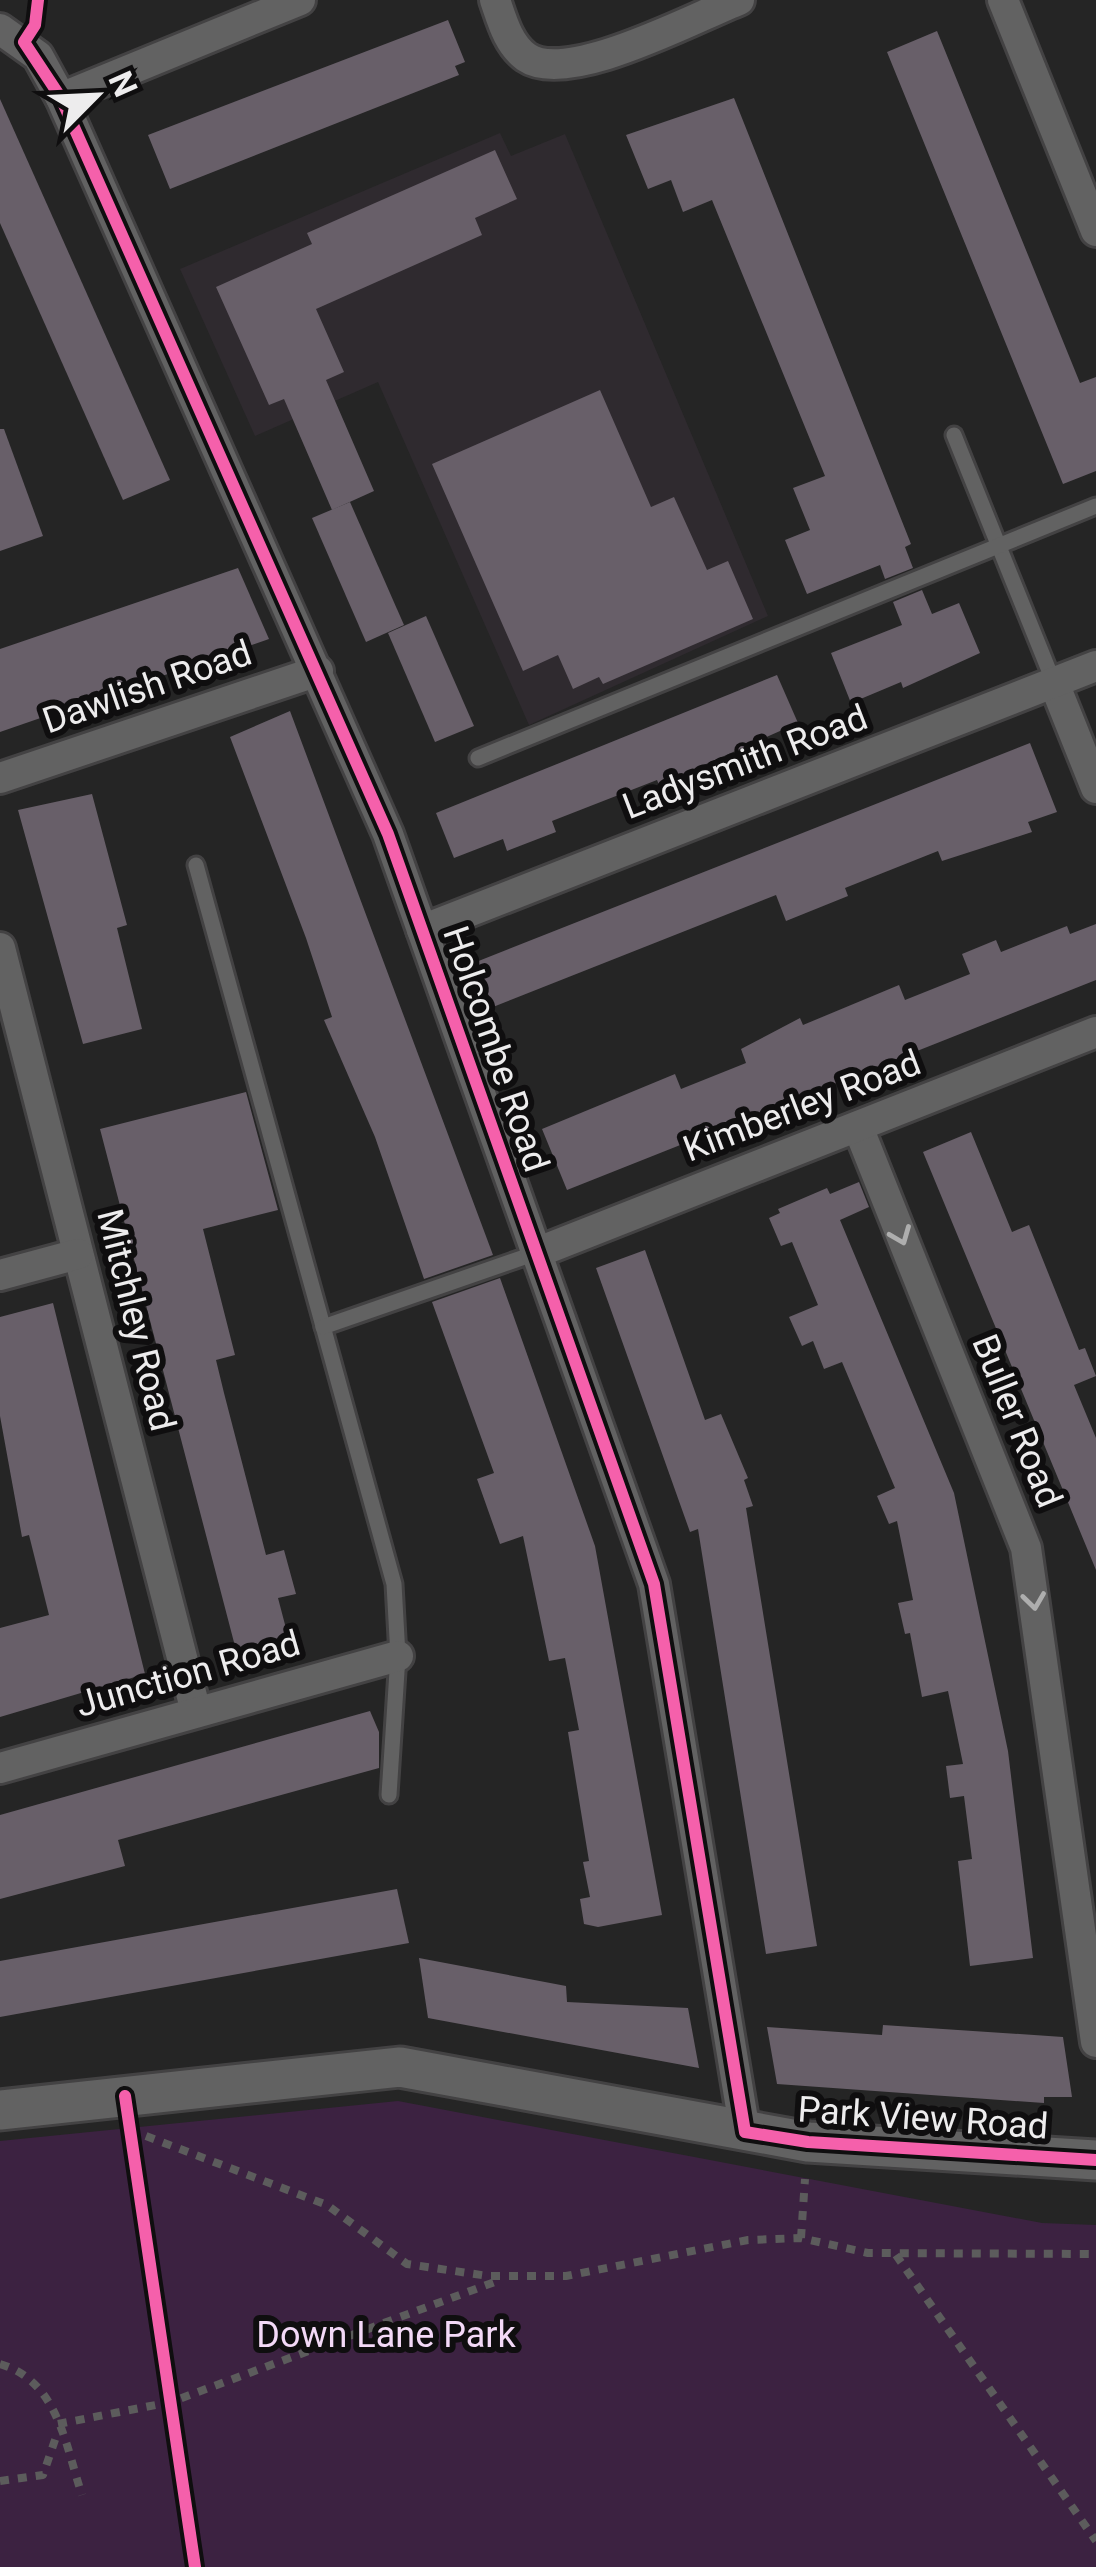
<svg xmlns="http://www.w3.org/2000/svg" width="1096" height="2567" font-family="Roboto,sans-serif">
<rect width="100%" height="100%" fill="#252525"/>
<!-- built -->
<polygon fill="#2f2a2f" points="500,133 511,156 565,134 768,616 529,725 378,382 255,436 180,269"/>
<!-- green -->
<polygon fill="#3c2241" points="398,2101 1042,2223 1096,2225 1096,2567 0,2567 0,2141"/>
<!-- building -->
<g fill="#685f69">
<polygon points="448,20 465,62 455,66 459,75 170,189 148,135"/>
<polygon points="937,31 1080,383 1096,377 1096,471 1063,484 887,52"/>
<polygon points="734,98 911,544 905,547 913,568 885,579 880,565 807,594 785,540 810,530 793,488 825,476 712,200 683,212 671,180 648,189 626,135"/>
<polygon points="0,99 170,480 123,500 0,223"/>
<polygon points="495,150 517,199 475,218 482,235 316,309 344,372 326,380 374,491 332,510 284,399 269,405 216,287 312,244 307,233"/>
<polygon points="600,390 651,507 674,497 707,570 728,561 753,619 603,684 599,677 573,689 558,655 523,671 432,464"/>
<polygon points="0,429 4,429 43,536 0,551"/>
<polygon points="350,502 404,625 366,642 312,518"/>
<polygon points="238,568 269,639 0,732 0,649"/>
<polygon points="922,590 932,614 959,603 980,653 903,688 901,682 851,703 831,653 902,625 893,602"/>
<polygon points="426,616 474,726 435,742 388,633"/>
<polygon points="777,675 798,723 659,785 657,780 552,821 556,832 507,851 503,839 454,858 436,813"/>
<polygon points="290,711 493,1255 424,1279 375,1137 324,1020 332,1017 306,938 230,737"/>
<polygon points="1030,743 1057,812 1028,822 1032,832 942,861 938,851 845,888 848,896 786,921 776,895 493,1007 476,962"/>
<polygon points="92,794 127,925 117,928 142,1029 83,1044 18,810"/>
<polygon points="1096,924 1096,980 567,1190 542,1129 675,1074 681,1089 746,1063 741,1049 800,1018 803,1025 899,985 905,1000 970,974 962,954 996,940 1001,952 1067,926 1070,934"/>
<polygon points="246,1092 278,1210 203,1229 235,1355 216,1360 224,1393 266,1555 284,1550 296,1594 278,1598 288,1636 236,1650 100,1129"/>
<polygon points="971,1132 1012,1232 1029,1225 1079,1350 1085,1348 1096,1376 1074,1385 1096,1438 1096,1570 923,1152"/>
<polygon points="859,1182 869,1207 840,1220 954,1493 1008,1751 1033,1958 970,1966 958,1861 972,1859 964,1796 950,1798 946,1766 963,1764 948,1691 922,1697 910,1633 905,1634 898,1603 913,1600 897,1521 889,1524 877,1496 895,1488 842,1362 824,1369 813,1341 802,1346 789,1317 818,1305 792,1242 781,1246 769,1218 780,1213 778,1209 827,1188 830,1194"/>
<polygon points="645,1250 705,1420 721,1414 748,1478 744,1480 753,1506 746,1508 817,1946 766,1954 698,1529 690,1532 596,1268"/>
<polygon points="500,1278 595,1546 662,1915 598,1927 584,1924 580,1899 590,1897 583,1862 589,1861 568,1732 579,1730 565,1658 549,1661 523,1536 500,1544 477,1479 494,1473 432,1302"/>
<polygon points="53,1303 145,1674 0,1717 0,1628 49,1615 29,1535 22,1537 0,1416 0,1317"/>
<polygon points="370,1711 379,1732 379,1768 118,1840 125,1866 0,1899 0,1815"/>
<polygon points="397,1889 409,1943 0,2017 0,1961"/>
<polygon points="419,1958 566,1986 567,2002 688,2008 699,2068 428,2018"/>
<polygon points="883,2025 1063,2037 1072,2097 1044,2097 1044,2103 777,2084 767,2027 882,2035"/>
</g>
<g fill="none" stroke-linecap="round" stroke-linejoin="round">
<!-- service casing -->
<g stroke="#434243" stroke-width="21">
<g id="service">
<polyline points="954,435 1054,683"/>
<polyline points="478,758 1096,506"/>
<polyline points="196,865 394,1584 398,1656 389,1795"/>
<polyline points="323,1327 536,1253"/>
</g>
</g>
<!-- minor casing -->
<g stroke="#434243" stroke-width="36">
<g id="minor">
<path d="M495,0C502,20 508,44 526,57C567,86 693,18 739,0"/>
<polyline points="1003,0 1096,231"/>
<polyline points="0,29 38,56 61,98 388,834 654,1584 745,2132"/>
<polyline points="61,98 300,0"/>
<polyline points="1054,683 1096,788"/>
<polyline points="0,778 318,671"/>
<polyline points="422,930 1096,666"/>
<polyline points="0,948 196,1712"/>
<polyline points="858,1127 1026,1548 1096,2042"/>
<polyline points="536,1253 1096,1032"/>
<polyline points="0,1275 78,1254"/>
<polyline points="0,1768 398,1656"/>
</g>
</g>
<!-- tertiary casing -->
<g stroke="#434243" stroke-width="45">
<polyline id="tertiary" points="0,2110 400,2067 808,2142 1096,2160"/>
</g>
<!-- path -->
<g stroke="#5c5c5c" stroke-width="8" stroke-dasharray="9 9" stroke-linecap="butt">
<polyline points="146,2136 327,2205 407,2264 488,2276 566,2276 748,2240 801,2238 868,2253 1096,2254"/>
<polyline points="801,2238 805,2179"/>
<polyline points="896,2255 1096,2541"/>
<path d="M0,2364C58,2381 65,2444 82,2495"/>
<polyline points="58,2424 171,2402 500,2280"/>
<polyline points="0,2481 43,2475 58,2431"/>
</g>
<!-- service -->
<use href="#service" stroke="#626262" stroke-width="15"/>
<!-- minor -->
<use href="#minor" stroke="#626262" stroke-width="30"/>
<!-- tertiary -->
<use href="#tertiary" stroke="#626262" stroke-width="39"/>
<!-- cycleway casing -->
<g stroke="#0f0e0f" stroke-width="20">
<g id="cycleway">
<polyline points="38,0 35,25 24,42 61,98 388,834 654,1584 745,2132 808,2142 1096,2160"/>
<polyline points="125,2096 195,2567"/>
</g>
</g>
<!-- cycleway -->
<use href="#cycleway" stroke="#f560ab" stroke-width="12"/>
</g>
<!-- one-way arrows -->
<defs><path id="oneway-chevron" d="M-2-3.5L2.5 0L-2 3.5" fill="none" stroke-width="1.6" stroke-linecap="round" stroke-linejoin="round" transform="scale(3)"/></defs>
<g stroke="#aeaeae">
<use href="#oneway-chevron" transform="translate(901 1236) rotate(68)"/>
<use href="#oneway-chevron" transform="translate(1034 1601) rotate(82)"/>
</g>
<g text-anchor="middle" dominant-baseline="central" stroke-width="12" stroke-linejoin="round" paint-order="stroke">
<!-- street labels -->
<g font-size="36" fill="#edeced" stroke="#0f0e0f">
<text transform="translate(147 687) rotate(-19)">Dawlish Road</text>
<text transform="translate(745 762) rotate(-21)">Ladysmith Road</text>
<text transform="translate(496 1049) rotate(71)">Holcombe Road</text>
<text transform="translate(802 1106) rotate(-21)">Kimberley Road</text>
<text transform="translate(136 1320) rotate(76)">Mitchley Road</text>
<text transform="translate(1017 1421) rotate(68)">Buller Road</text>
<text transform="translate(188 1674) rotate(-16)">Junction Road</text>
<text transform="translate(923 2118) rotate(4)">Park View Road</text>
</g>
<!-- park labels -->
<g font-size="36" fill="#f3d9f7" stroke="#0f0e0f">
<text x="386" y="2335">Down Lane Park</text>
</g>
</g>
<!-- north arrow -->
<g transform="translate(96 96) rotate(66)" stroke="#0f0e0f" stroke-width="9" paint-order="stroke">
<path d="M0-9L21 45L0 30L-21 45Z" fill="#edeced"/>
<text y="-18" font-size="33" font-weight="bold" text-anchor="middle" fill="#edeced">N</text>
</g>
</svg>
